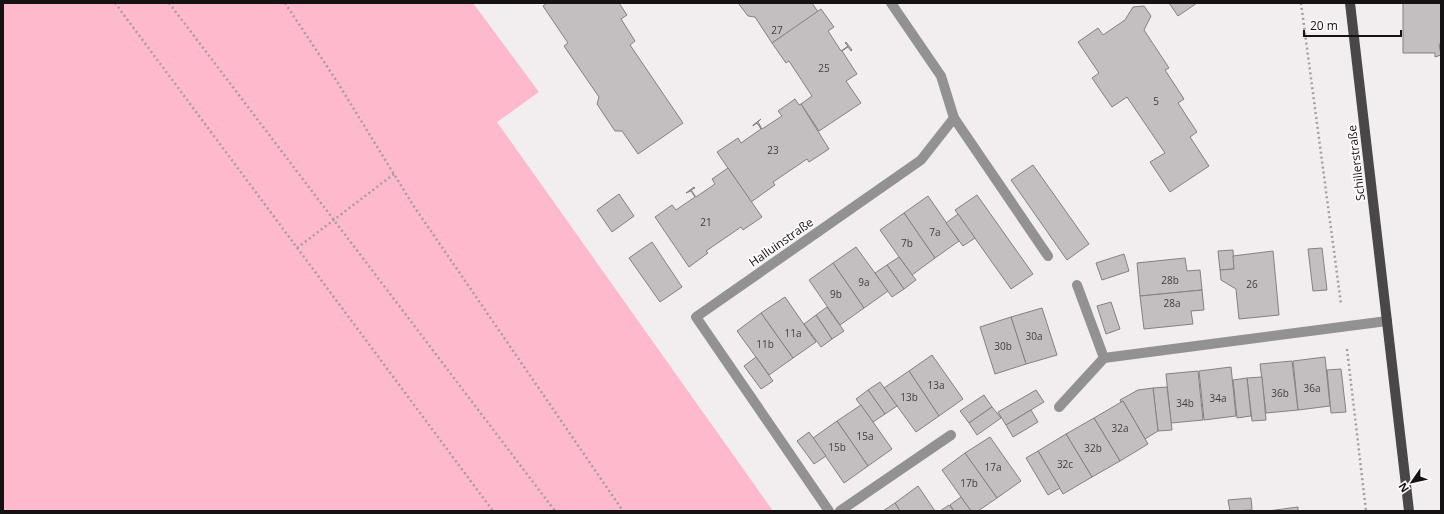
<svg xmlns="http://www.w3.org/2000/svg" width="1444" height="514" font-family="'Open Sans',sans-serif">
<rect width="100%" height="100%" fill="#f2eeef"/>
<!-- green -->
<polygon fill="#ffb9cd" points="3,3 473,3 539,92 497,122 773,511 3,511"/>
<!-- building -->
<g fill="#c3bfc0" stroke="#838080">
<polygon points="547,3 619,3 627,15 621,19 635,41 630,45 683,123 638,154 622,131 615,131 597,104 599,97 564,46 568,43 543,6"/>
<polygon points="738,3 812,3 818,12 772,43 755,17 748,16"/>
<polygon points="1169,3 1197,3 1178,16"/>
<polygon points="1403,3 1441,3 1441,44 1439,44 1441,55 1435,57 1435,53 1403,53"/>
<polygon points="1144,6 1151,16 1144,30 1169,68 1165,70 1184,99 1178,103 1197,132 1190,137 1209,166 1170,192 1150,162 1165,153 1127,97 1112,107 1092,78 1099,73 1078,42 1098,28 1103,35 1125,20 1133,7"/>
<polygon points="821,9 834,27 828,31 841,51 848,46 845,43 846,42 852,50 851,51 848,47 842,51 857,74 846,81 861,103 819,131 801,104 812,96 789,61 786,63 772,43"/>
<polygon points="795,99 799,105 801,104 829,149 809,162 807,159 773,182 775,185 751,202 717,152 738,138 741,143 761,129 757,123 753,126 753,125 761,119 758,122 762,129 782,116 778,111"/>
<polygon points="1033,165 1089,244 1067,260 1011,180"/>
<polygon points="728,168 762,217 743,230 741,227 706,251 708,253 689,267 655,217 672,205 676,210 695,197 691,191 686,193 694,187 695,188 691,190 696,197 715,184 712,179"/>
<polygon points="619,194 634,216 612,232 597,210"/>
<polygon points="977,195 1033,274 1011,289 955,210"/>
<polygon points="928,196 959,241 935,258 904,213"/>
<polygon points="904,213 935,258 912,275 880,230"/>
<polygon points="958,214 975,238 963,246 946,223"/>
<polygon points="652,242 682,287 660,302 629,258"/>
<polygon points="856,247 888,291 864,308 833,263"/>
<polygon points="1322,248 1327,290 1313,291 1308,249"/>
<polygon points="1233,250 1234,269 1220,270 1218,251"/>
<polygon points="1273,251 1279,315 1239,319 1236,289 1221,280 1220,270 1234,269 1233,256"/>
<polygon points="1124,254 1129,271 1102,280 1096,263"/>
<polygon points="899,257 916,280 904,289 887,265"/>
<polygon points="1185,258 1187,271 1200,270 1202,290 1140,296 1137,263"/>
<polygon points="833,263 864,308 840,325 809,280"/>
<polygon points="887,265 904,289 892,297 875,273"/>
<polygon points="1202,290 1204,310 1191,311 1193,324 1144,329 1140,296"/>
<polygon points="785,297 816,342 793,358 761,313"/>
<polygon points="1111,302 1120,329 1106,334 1097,306"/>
<polygon points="827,307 844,331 832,339 816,315"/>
<polygon points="1042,308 1057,355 1026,364 1011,317"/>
<polygon points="761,313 793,358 769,375 737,331"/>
<polygon points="816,315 832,339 821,347 804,324"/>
<polygon points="1011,317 1026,364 995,374 980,327"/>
<polygon points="932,355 963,399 939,416 909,371"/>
<polygon points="756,357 773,381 761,389 744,366"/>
<polygon points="1325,357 1330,406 1298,410 1293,361"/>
<polygon points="1292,361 1298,410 1266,413 1260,364"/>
<polygon points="1231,367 1236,416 1204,420 1199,371"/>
<polygon points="1341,369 1346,412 1331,413 1327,370"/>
<polygon points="909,371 939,416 916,432 884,388"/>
<polygon points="1198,371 1203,420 1171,423 1166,374"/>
<polygon points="1262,377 1266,420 1252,421 1247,378"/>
<polygon points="1247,378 1251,416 1237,418 1233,380"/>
<polygon points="880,382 897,406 885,414 868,390"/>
<polygon points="1167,387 1172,430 1158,431 1153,388"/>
<polygon points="1153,388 1158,431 1145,439 1123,401 1121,402 1120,400 1138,390"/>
<polygon points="868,390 885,414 873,422 856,399"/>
<polygon points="1036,390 1044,402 1006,425 998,412"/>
<polygon points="984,395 992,407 969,423 960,411"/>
<polygon points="1123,401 1148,444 1120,461 1094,418"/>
<polygon points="861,405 892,449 868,466 837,421"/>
<polygon points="992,407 1001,418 977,435 969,423"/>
<polygon points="1031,410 1038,422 1013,437 1006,425"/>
<polygon points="1094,418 1120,461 1092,477 1066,434"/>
<polygon points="837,421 868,466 844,483 813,438"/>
<polygon points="809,432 826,456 814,464 797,441"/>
<polygon points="1066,434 1092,477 1063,494 1038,451"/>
<polygon points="990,437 1021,481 997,498 965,453"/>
<polygon points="1038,451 1060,488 1048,495 1026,458"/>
<polygon points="965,453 997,498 978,511 971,511 942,470"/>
<polygon points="918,486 935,511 900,511 895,503"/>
<polygon points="961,497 971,511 954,511 950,505"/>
<polygon points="1251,498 1252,510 1230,511 1228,500"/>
<polygon points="895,503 900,511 883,511"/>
<polygon points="949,505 954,511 940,511"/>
<polygon points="1298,507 1298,511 1268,511"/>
</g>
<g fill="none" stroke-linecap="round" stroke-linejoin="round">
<!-- path -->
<g stroke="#a29fa0" stroke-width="2.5" stroke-dasharray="2 3" stroke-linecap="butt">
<polyline points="115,3 493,511"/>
<polyline points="169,3 555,511"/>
<polyline points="285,3 336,80 413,205 623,511"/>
<polyline points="1301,3 1341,304"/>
<polyline points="297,248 394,174"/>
<polyline points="1347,349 1366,511"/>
</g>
<!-- minor -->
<g stroke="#939292" stroke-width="10">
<polyline points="954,118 1048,256"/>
<polyline points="1077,285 1104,358 1387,321"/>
<polyline points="1059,407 1104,358"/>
<polyline points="829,511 696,317 921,160 954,118 941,76 891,3"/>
<polyline points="840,511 951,435"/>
</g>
<!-- major -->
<polyline stroke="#4a4748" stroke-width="10" points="1350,3 1409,511"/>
</g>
<g text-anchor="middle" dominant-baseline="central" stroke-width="3.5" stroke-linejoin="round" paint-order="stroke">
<!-- number labels -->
<g font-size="10" fill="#403d3e">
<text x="777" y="30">27</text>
<text x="824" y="68">25</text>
<text x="1156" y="101">5</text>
<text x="773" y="150">23</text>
<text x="706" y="222">21</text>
<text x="935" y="232">7a</text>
<text x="907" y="243">7b</text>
<text x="1170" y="280">28b</text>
<text x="864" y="282">9a</text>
<text x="1252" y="284">26</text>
<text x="836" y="294">9b</text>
<text x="1172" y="303">28a</text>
<text x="793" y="333">11a</text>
<text x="1034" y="336">30a</text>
<text x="765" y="344">11b</text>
<text x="1003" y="346">30b</text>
<text x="936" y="385">13a</text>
<text x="1312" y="388">36a</text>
<text x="1280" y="393">36b</text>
<text x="909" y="397">13b</text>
<text x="1218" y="398">34a</text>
<text x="1185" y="403">34b</text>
<text x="1120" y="428">32a</text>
<text x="865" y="436">15a</text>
<text x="837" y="447">15b</text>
<text x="1093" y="448">32b</text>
<text x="1065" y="464">32c</text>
<text x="993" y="467">17a</text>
<text x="969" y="483">17b</text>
</g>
<!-- street labels -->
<g font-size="12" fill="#141213" stroke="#fffbfc">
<text transform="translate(1356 163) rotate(-97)">Schillerstraße</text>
<text transform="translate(781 242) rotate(-35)">Halluinstraße</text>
</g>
</g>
<!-- border -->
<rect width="1444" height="514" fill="none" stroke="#141213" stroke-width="8"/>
<!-- north arrow -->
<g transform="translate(1412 482) rotate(236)" stroke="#fffbfc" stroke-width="3" paint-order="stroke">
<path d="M0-3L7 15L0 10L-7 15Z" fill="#141213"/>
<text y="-6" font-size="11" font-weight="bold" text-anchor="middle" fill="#141213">N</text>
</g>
<!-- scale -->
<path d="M1304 30v6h97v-6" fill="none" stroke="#141213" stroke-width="2"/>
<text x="1310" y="30" font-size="12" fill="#141213" stroke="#fffbfc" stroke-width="3" paint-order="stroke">20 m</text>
</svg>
